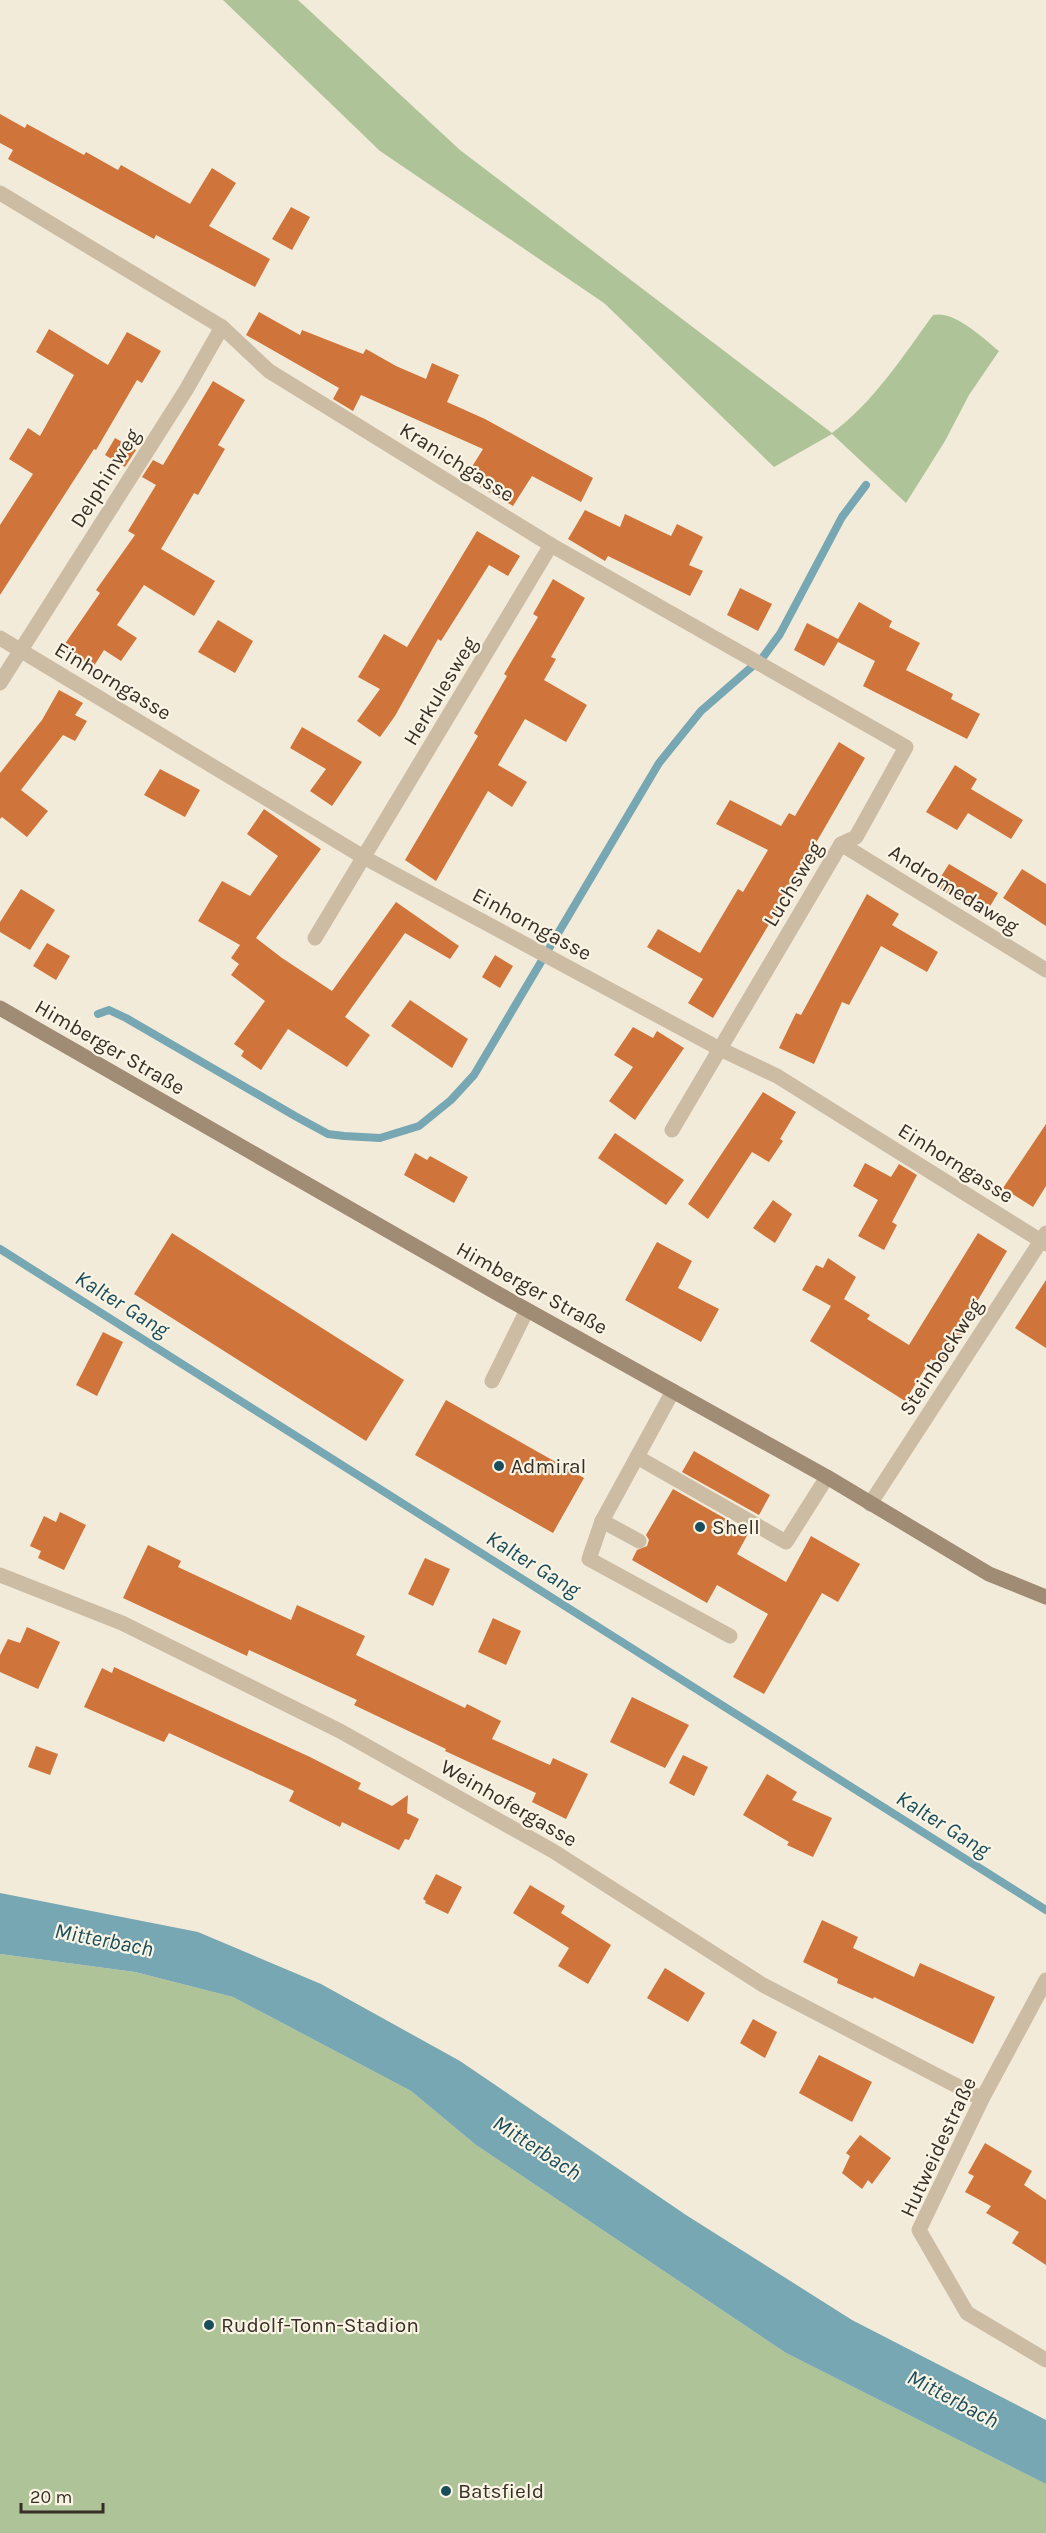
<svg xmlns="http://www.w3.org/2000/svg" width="1046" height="2533" font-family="Karla,sans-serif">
<rect width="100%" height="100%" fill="#f3ebd9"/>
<!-- green -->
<g fill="#aec398">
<path d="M223,0H298L460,150L832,433C874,402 903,356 933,315C954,310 983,338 999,351L969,395L945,441L906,503L832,434L774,467L604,303L380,151Z"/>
<polygon points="0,1954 135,1972 233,1997 411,2091 476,2145 786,2353 1046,2484 1046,2533 0,2533"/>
</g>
<!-- water -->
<polygon fill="#76a7b2" points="0,1893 198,1932 321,1984 460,2061 686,2215 852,2320 1046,2420 1046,2484 786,2353 476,2145 411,2091 233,1997 135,1972 0,1954"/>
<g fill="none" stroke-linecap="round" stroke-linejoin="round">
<!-- stream -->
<g stroke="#76a7b2" stroke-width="8">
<polyline points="98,1014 109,1010 126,1018 295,1116 328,1134 344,1136 380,1138 419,1126 451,1100 474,1075 659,763 701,711 763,657 780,634 842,517 866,485"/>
<polyline points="0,1249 1046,1910"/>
</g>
</g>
<!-- building -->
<g fill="#cf753b">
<polygon points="0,114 25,128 27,124 84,155 86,152 118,170 121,165 190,204 212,168 236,183 209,226 270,259 255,287 156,235 154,239 8,159 13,150 0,143"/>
<polygon points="291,207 310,217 292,250 272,239"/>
<polygon points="259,312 300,335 302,330 363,354 366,349 396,366 426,379 432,363 459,375 447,402 485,419 593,478 581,502 532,476 513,506 465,478 483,449 361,395 353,411 333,399 339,388 246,335"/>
<polygon points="49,329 108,365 127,332 161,351 142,383 137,380 96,450 94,449 0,595 0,525 33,474 9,459 28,428 40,436 74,375 36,352"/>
<polygon points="213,381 245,400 218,445 225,449 198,495 194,493 161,549 215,581 194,616 144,585 117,625 137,638 121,661 104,650 92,669 62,648 100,593 96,590 135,535 128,531 156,485 142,477 153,460 163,465"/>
<polygon points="115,438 136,450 125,467 105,455"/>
<polygon points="585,510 620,527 625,514 671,536 677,524 703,537 689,565 703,571 690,596 608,556 605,561 568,539"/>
<polygon points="477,531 520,556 508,576 489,565 441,641 438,639 395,716 380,737 357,721 380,689 358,677 384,634 407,647"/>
<polygon points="553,579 585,598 551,657 556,659 544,680 587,705 566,742 525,719 498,765 527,782 512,807 488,791 436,881 405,860 478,736 474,733 507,676 504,674 538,617 533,614"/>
<polygon points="740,588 772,604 758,631 727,615"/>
<polygon points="859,602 892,621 889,627 920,643 906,670 953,694 951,699 980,714 967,739 863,686 875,661 838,642 824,666 794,650 807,623 838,639"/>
<polygon points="218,620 253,641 235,673 198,652"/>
<polygon points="59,690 83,703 75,715 87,721 75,741 63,735 21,790 48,811 27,837 2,817 0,819 0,773 42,720"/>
<polygon points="302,727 362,762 332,806 310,791 326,769 290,748"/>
<polygon points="839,742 865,758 813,848 814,849 713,1018 688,1003 703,979 647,947 658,929 700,953 738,889 743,892 768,850 716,824 730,800 781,826 789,813 795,816"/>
<polygon points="955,765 977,779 971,789 1023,820 1011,839 968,813 957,830 926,812"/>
<polygon points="160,769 200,790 185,817 144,795"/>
<polygon points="264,809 321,849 256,938 282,958 332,991 396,902 459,946 450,959 405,933 345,1017 370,1035 347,1067 288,1029 261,1070 241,1056 244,1051 234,1044 265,1001 231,975 239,964 231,958 240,945 198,921 222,881 250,896 278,856 247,834"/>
<polygon points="949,864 998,893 986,913 961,896 958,900 935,886"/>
<polygon points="1022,869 1046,884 1046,926 1003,898"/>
<polygon points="21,889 55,910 30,950 0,932 0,922"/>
<polygon points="867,894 899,914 892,925 938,952 927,972 881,946 849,1005 842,1002 814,1064 779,1048 796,1013 801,1015"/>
<polygon points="47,943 70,956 56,980 33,966"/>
<polygon points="495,955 513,966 500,988 482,977"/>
<polygon points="410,1000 468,1039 452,1068 391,1026"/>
<polygon points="633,1027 653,1038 657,1031 684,1048 635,1120 609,1101 633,1067 614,1055"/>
<polygon points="763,1092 796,1112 780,1139 783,1141 769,1162 752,1152 708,1219 688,1204"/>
<polygon points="1046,1124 1046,1186 1033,1207 1003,1188"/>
<polygon points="615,1133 684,1180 666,1205 598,1158"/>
<polygon points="415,1153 427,1160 430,1156 468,1177 454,1203 404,1175"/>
<polygon points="865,1163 891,1177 899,1164 917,1175 892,1222 897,1225 884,1250 858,1236 878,1200 853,1186"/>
<polygon points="773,1200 792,1214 775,1243 753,1228"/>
<polygon points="172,1233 404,1380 366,1441 134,1294"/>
<polygon points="978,1233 1007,1251 965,1322 969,1325 943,1367 931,1359 905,1401 810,1341 831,1306 802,1290 816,1265 823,1268 828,1258 856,1277 844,1299 870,1315 867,1319 909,1345"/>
<polygon points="657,1242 692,1261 678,1288 719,1309 701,1342 625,1300"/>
<polygon points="1046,1280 1046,1348 1015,1328"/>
<polygon points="103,1332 123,1342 97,1396 76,1385"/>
<polygon points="446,1400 584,1478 553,1533 415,1455"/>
<polygon points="694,1451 770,1495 759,1515 682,1472"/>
<polygon points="673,1489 749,1532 737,1554 786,1582 811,1536 860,1564 838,1602 822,1593 764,1694 733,1677 768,1614 717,1585 707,1603 632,1560 637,1550 647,1546 649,1540 646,1535"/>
<polygon points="60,1512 86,1525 64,1570 38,1558 41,1551 30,1546 44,1516 56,1522"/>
<polygon points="148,1545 181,1561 178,1567 291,1620 297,1605 365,1636 356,1655 465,1708 467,1704 501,1721 492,1739 550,1765 553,1758 588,1774 566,1819 532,1802 536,1793 445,1751 446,1749 354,1705 357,1700 249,1650 247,1656 123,1598"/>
<polygon points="425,1558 450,1569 433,1606 408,1594"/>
<polygon points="493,1618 521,1631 506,1665 478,1652"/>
<polygon points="27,1627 60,1642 38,1689 0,1672 0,1655 8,1639 20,1643"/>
<polygon points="114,1667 310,1757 361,1783 358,1789 392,1806 408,1795 407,1813 419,1819 409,1840 405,1839 399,1850 342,1822 340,1827 289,1801 294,1791 169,1733 164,1742 84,1707 102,1668 112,1673"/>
<polygon points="632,1697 689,1725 665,1768 610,1742"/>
<polygon points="36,1746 58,1754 50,1775 28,1767"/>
<polygon points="683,1755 708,1767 694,1796 669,1783"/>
<polygon points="767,1774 797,1792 792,1800 832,1818 813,1857 787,1845 789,1842 743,1815"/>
<polygon points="436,1874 462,1887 448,1914 425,1903 426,1901 423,1899"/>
<polygon points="530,1885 565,1906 561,1913 611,1945 588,1984 558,1966 569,1948 513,1913"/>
<polygon points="822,1920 858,1937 853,1948 914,1977 920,1963 995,1997 973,2044 874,1997 873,1999 837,1983 838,1979 803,1962"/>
<polygon points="665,1968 705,1993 688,2022 647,1998"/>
<polygon points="753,2019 777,2032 765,2058 740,2043"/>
<polygon points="819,2055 872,2082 852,2122 799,2093"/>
<polygon points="860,2135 891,2158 872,2184 868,2180 862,2189 842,2173 850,2156 846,2153"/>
<polygon points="985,2143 1032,2171 1024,2185 1046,2200 1046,2265 1012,2243 1019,2232 986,2213 991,2206 965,2192 974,2176 968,2173"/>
</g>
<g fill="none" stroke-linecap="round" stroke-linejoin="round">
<!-- lane -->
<g stroke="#ccbca4" stroke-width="15">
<polyline points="492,1381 527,1310"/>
<polyline points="673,1391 602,1521 589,1559 730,1636"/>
<polyline points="637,1457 786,1542 827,1477"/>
<polyline points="602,1521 639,1541"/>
</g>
<!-- street -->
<g stroke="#ccbca4" stroke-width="15">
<polyline points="0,193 222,327 269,371 551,545 906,747 856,837 841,844 672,1130"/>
<polyline points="0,638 365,858 720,1049 777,1076 1046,1244"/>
<polyline points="0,683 186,390 222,327"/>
<polyline points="841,844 1046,970"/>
<polyline points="315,938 551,545"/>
<polyline points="870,1504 1046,1233"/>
<polyline points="0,1575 122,1623 340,1731 553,1851 763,1985 982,2099"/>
<polyline points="1046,1980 982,2099 919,2230 967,2313 1046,2360"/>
</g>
<!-- secondary -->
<polyline stroke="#a08b75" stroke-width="15" points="0,1008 495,1292 827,1477 989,1574 1046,1597"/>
</g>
<!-- markers -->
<g fill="#194d5b" stroke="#faf4e5" stroke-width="2">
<circle cx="499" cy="1466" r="6"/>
<circle cx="700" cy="1527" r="6"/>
<circle cx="209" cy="2325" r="6"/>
<circle cx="446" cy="2491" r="6"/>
</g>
<g text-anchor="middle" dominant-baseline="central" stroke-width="4.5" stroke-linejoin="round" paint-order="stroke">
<!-- street labels -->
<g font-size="21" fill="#372e26" stroke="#faf4e5">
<text transform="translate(457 462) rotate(32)">Kranichgasse</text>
<text transform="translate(105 478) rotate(-58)">Delphinweg</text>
<text transform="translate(113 681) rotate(31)">Einhorngasse</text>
<text transform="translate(440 691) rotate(-59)">Herkulesweg</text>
<text transform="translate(793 884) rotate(-59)">Luchsweg</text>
<text transform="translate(954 889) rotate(32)">Andromedaweg</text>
<text transform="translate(532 924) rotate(28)">Einhorngasse</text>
<text transform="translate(110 1047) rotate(30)">Himberger Straße</text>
<text transform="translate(956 1163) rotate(32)">Einhorngasse</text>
<text transform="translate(532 1288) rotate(29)">Himberger Straße</text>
<text transform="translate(941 1357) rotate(-57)">Steinbockweg</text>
<text transform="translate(509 1803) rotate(30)">Weinhofergasse</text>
<text transform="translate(938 2147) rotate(-65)">Hutweidestraße</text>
</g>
<!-- poi labels -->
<g font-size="21" fill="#372e26" stroke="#faf4e5" text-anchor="start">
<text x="511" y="1466">Admiral</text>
<text x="712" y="1527">Shell</text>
<text x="221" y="2325">Rudolf-Tonn-Stadion</text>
<text x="458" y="2491">Batsfield</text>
</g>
<!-- water labels -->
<g font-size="22" font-style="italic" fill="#194d5b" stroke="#faf4e5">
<text transform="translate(122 1304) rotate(32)">Kalter Gang</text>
<text transform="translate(533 1564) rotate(32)">Kalter Gang</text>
<text transform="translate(943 1824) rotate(32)">Kalter Gang</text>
<text transform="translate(104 1940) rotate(11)">Mitterbach</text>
<text transform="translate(537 2148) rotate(33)">Mitterbach</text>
<text transform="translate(953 2399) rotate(28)">Mitterbach</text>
</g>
</g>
<!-- scale -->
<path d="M21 2503v9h82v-9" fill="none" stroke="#372e26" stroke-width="3"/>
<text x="30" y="2503" font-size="18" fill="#372e26" stroke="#faf4e5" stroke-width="4.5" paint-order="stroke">20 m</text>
</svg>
